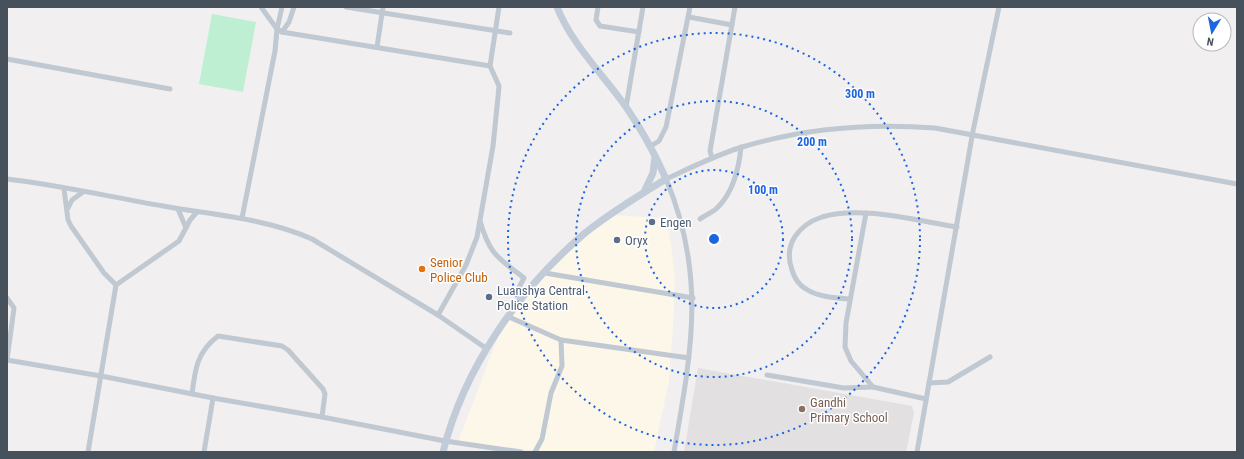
<svg xmlns="http://www.w3.org/2000/svg" width="1244" height="459" font-family="'Roboto Condensed',sans-serif">
<rect width="100%" height="100%" fill="#f1efef"/>
<!-- commercial -->
<polygon fill="#fcf7e9" points="611,215 666,218 671,245 675,277 674,312 669,381 654,452 550,452 458,442 505,318 559,259"/>
<!-- education -->
<polygon fill="#e2e0e1" points="698,368 912,406 914,413 906,452 684,452"/>
<!-- green -->
<polygon fill="#beefd3" points="212,14 256,22 243,92 199,84"/>
<g fill="none" stroke-linecap="round" stroke-linejoin="round">
<!-- minor -->
<g stroke="#c0c8d1" stroke-width="5">
<polyline points="282,7 277,29 282,32 490,66 499,86 498,97 493,146 477,237 466,265 438,315"/>
<polyline points="346,7 510,33"/>
<polyline points="598,7 596,20 600,26 639,32"/>
<polyline points="689,17 732,25"/>
<polyline points="282,32 289,22 294,7"/>
<polyline points="377,47 383,7"/>
<polyline points="7,59 170,89"/>
<polyline points="490,66 499,7"/>
<polyline points="626,107 643,7"/>
<polyline points="651,146 659,141 666,127 690,7"/>
<polyline points="712,158 710,151 735,7"/>
<path d="M7,179C59,185 111,197 163,206C213,215 265,218 312,239L438,315L487,349"/>
<polyline points="64,189 68,220 71,226 104,273 116,285"/>
<polyline points="68,208 72,200 83,192"/>
<polyline points="178,209 186,228"/>
<polyline points="866,213 846,323 845,347 851,361 873,387 926,399"/>
<polyline points="242,218 275,51 277,29 261,7"/>
<path d="M700,219C705,215 714,212 718,207C733,192 739,168 741,147"/>
<path d="M480,221C490,255 497,257 524,278L517,291L521,300"/>
<polyline points="545,273 693,298"/>
<polyline points="7,298 14,308 7,360"/>
<path d="M850,299C836,298 818,297 806,289C799,285 794,277 792,270C783,245 798,225 822,217C861,205 918,221 957,227"/>
<polyline points="509,317 561,340 689,358"/>
<polyline points="7,360 101,376 213,398 322,417 445,441 521,452"/>
<polyline points="767,375 844,388 873,387"/>
<polyline points="929,383 948,382 990,357"/>
<path d="M192,394C195,369 197,352 218,336L282,346L288,350L323,389L325,394L322,417"/>
<polyline points="88,452 116,285 179,241 190,220 197,212"/>
<polyline points="204,452 213,398"/>
<polyline points="535,452 542,439 551,393 562,366 561,340"/>
<path d="M674,452C691,353 707,276 666,179C690,168 714,156 739,148C803,128 869,123 935,128L1237,184"/>
<polyline points="917,452 973,131 999,7"/>
</g>
<!-- secondary -->
<g stroke="#c2cbd8" stroke-width="7">
<polyline points="645,190 653,173 655,157"/>
<path d="M443,452C464,368 519,289 585,233C610,213 638,196 666,179C655,154 642,130 626,107C603,74 572,45 557,7"/>
</g>
</g>
<!-- distance rings -->
<g fill="none" stroke="#1a65e0" stroke-width="2" stroke-dasharray="2 4">
<circle cx="714" cy="239" r="69"/>
<circle cx="714" cy="239" r="138"/>
<circle cx="714" cy="239" r="206"/>
</g>
<!-- markers -->
<g fill="#5c6f8a" stroke="#fff" stroke-width="1.5">
<circle cx="652" cy="222" r="4"/>
<circle cx="617" cy="240" r="4"/>
<circle cx="489" cy="297" r="4"/>
</g>
<circle fill="#e8710a" stroke="#fff" stroke-width="1.5" cx="422" cy="269" r="4"/>
<circle fill="#8d6e63" stroke="#fff" stroke-width="1.5" cx="802" cy="409" r="4"/>
<g text-anchor="middle" dominant-baseline="central" stroke-width="3" stroke-linejoin="round" paint-order="stroke">
<!-- service labels -->
<g font-size="13" fill="#4e5e75" stroke="#fff" text-anchor="start">
<text x="660" y="222">Engen</text>
<text x="625" y="240">Oryx</text>
<text x="497" y="290">Luanshya Central<tspan x="497" dy="15">Police Station</tspan></text>
</g>
<!-- food labels -->
<g font-size="13" fill="#c56008" stroke="#fff" text-anchor="start">
<text x="430" y="262">Senior<tspan x="430" dy="15">Police Club</tspan></text>
</g>
<!-- education labels -->
<g font-size="13" fill="#785e54" stroke="#fff" text-anchor="start">
<text x="810" y="402">Gandhi<tspan x="810" dy="15">Primary School</tspan></text>
</g>
</g>
<circle cx="714" cy="239" r="6" fill="#1a65e0" stroke="#fff" stroke-width="2"/>
<g font-size="12" text-anchor="middle" font-weight="bold" fill="#1a65e0" stroke="#fff" stroke-width="3" stroke-linejoin="round" paint-order="stroke">
<text x="860" y="98">300 m</text>
<text x="812" y="146">200 m</text>
<text x="763" y="194">100 m</text>
</g>
<!-- border -->
<rect width="1244" height="459" fill="none" stroke="#47515c" stroke-width="16"/>
<!-- north arrow -->
<g transform="translate(1212 32) rotate(190)"><circle r="19" fill="#ffffff" stroke="#b5b9be"/>
<path d="M0-3L7 15L0 10L-7 15Z" fill="#1a65e0"/>
<text y="-6" font-size="11" font-weight="bold" text-anchor="middle" fill="#47515c">N</text>
</g>
</svg>
